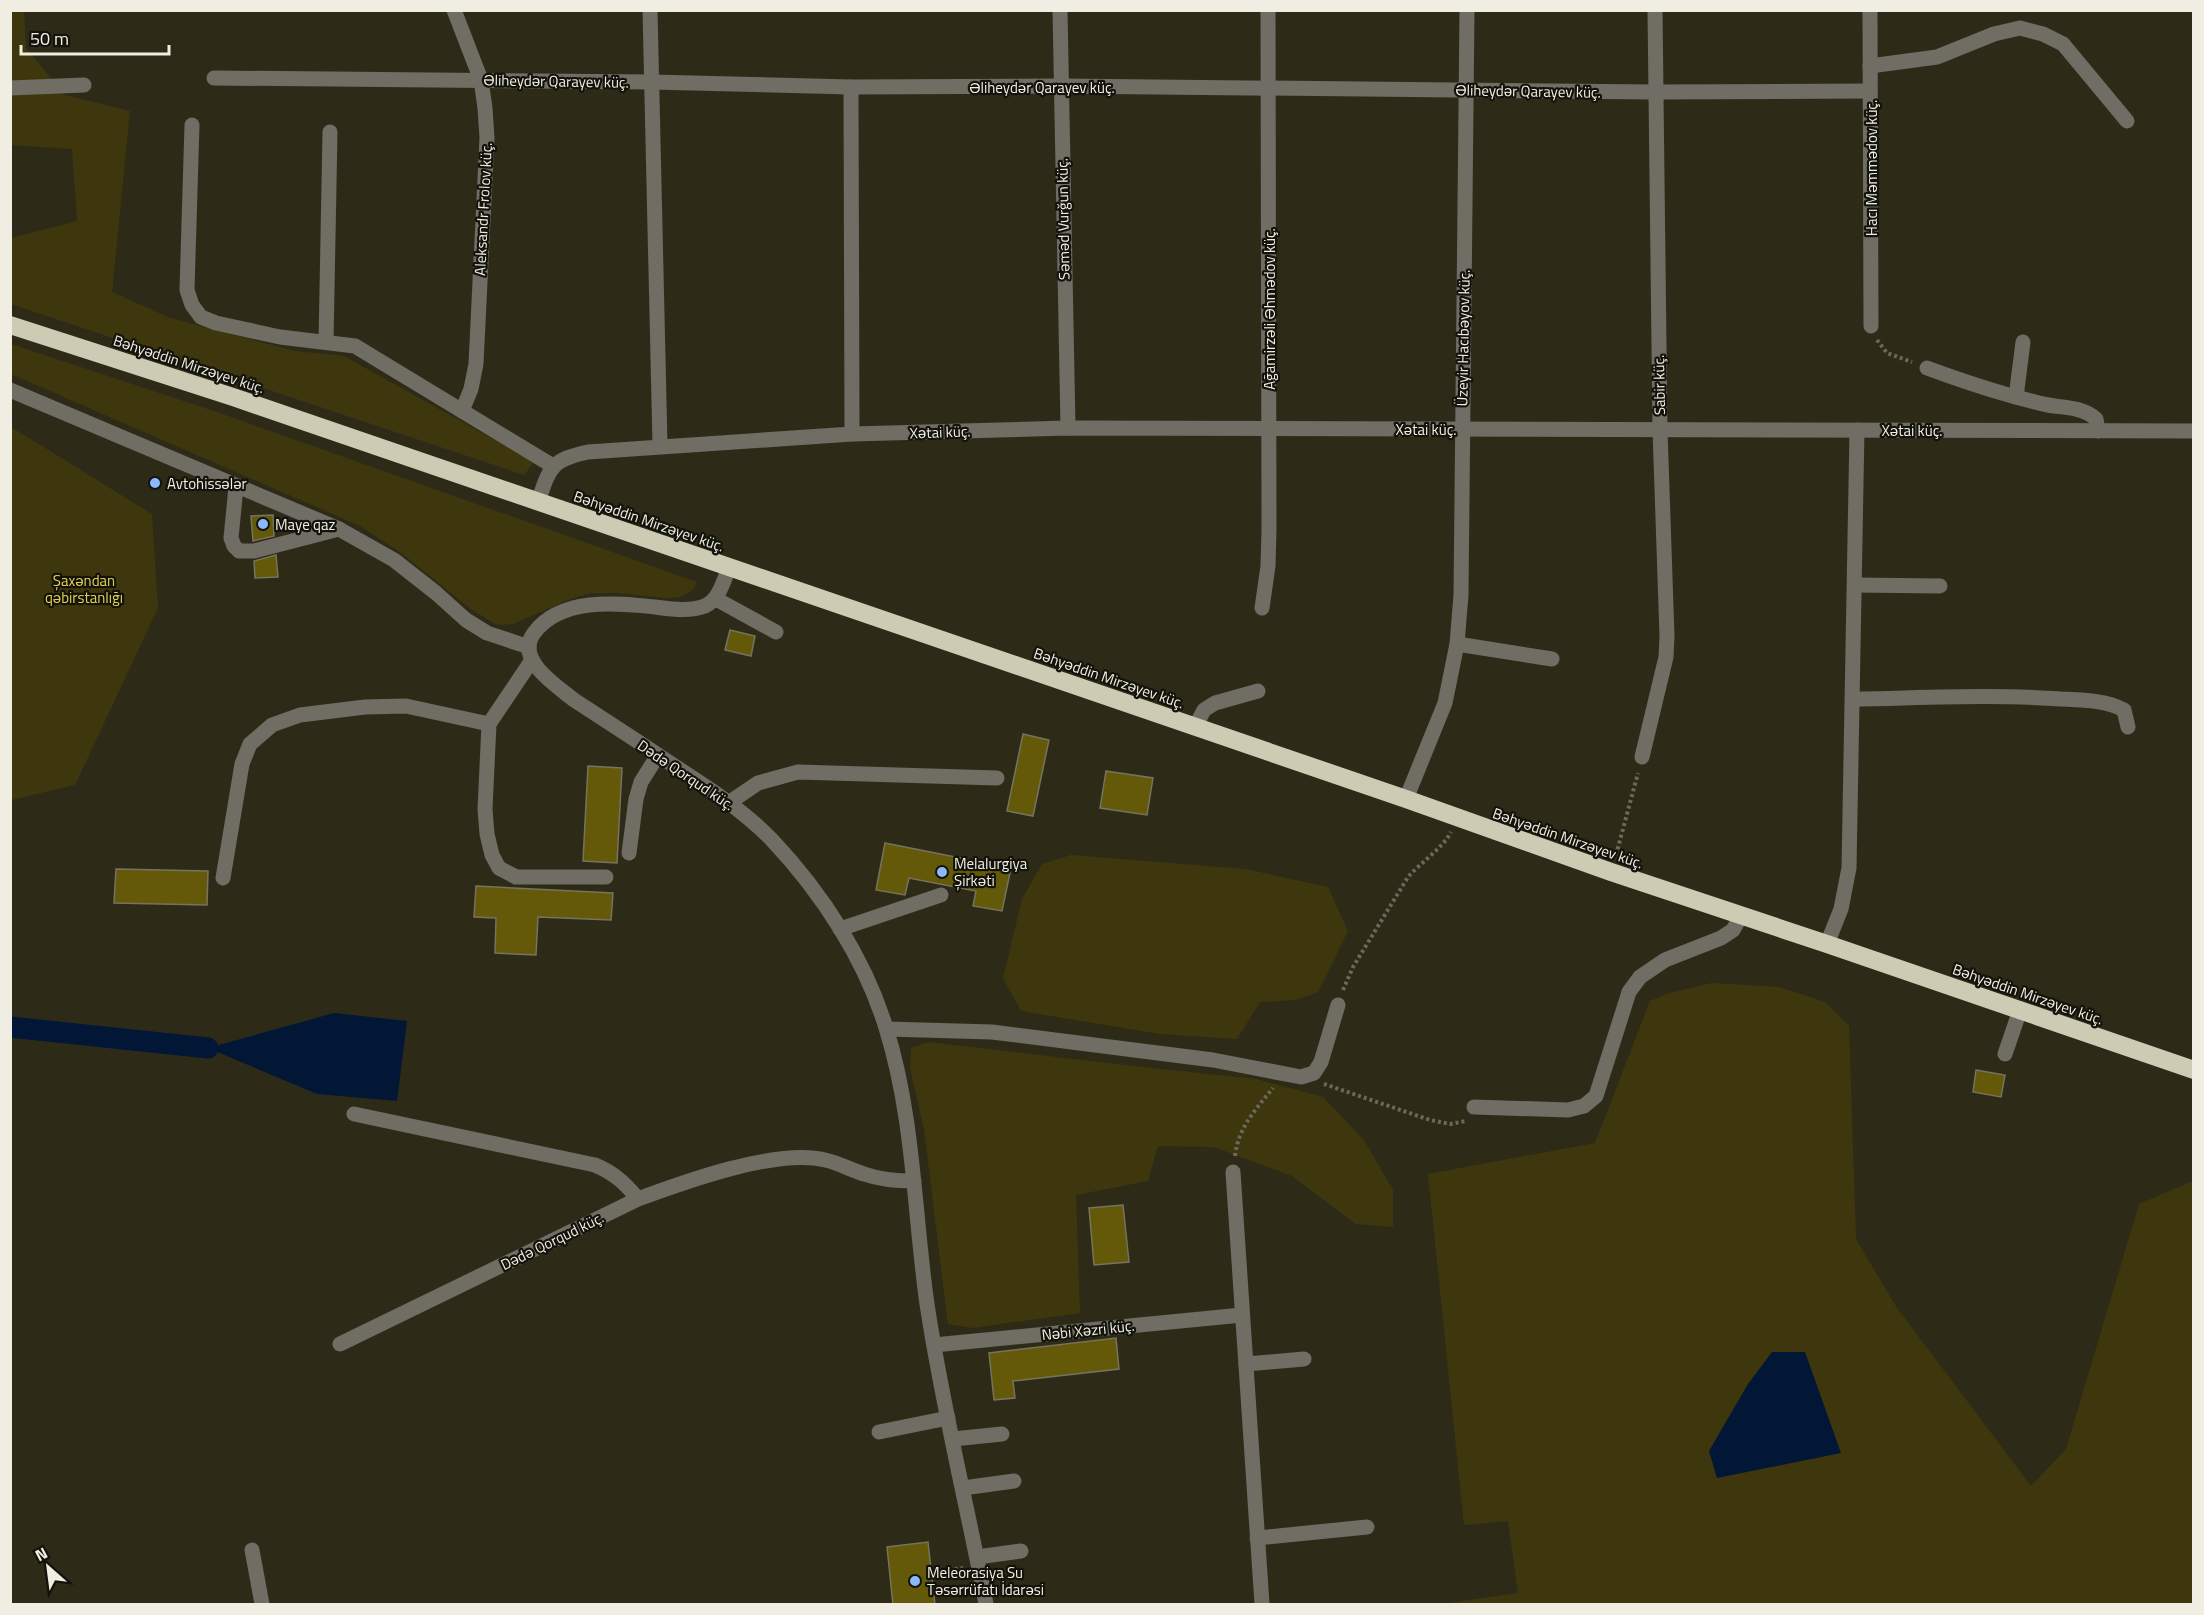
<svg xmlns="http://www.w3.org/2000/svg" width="2204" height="1615" font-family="'Titillium Web',sans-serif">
<rect width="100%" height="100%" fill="#2d2b18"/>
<!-- green -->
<g fill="#3e370d">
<polygon points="11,11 24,11 26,48 65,95 130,111 112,292 170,318 295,351 344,356 534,462 524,475 11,304 10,238 77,221 72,149 11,145"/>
<polygon points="11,344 214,411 697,582 693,590 680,597 666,598 616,593 592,593 570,599 513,624 497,625 471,609 400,552 360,526 11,374"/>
<polygon points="11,427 152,514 158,608 75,785 11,800"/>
<polygon points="1071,855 1245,869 1328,887 1348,931 1318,992 1296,1000 1260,1002 1237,1039 1160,1034 1021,1011 1003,978 1022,899 1042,864"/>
<polygon points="1712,983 1779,987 1825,1002 1849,1026 1856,1239 1897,1308 2031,1486 2066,1449 2139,1204 2193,1181 2193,1604 1441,1604 1518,1593 1508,1521 1464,1525 1428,1174 1595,1143 1650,1001 1669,993"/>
<polygon points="928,1042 1133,1066 1256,1079 1323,1097 1364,1140 1393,1190 1393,1227 1356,1224 1292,1176 1214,1147 1158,1146 1148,1181 1076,1195 1080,1313 972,1328 948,1324 924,1129 910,1068 911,1048"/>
</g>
<!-- water -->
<g fill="#021636">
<polygon points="334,1013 407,1021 397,1101 317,1094 208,1048"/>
<polygon points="1772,1352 1805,1352 1841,1453 1717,1478 1709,1451 1748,1384"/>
</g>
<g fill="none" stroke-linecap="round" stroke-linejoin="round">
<!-- canal -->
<polyline stroke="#021636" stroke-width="21" points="10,1027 208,1048"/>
</g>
<!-- building -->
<g fill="#645909" stroke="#76735e" stroke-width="1.5">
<polygon points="273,515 274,536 253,541 251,516"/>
<polygon points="276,555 278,577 255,578 254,561"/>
<polygon points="730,630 755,636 751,656 725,650"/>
<polygon points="1023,734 1049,740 1033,816 1007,811"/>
<polygon points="588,766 622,768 617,863 583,861"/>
<polygon points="1106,771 1153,778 1147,815 1100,808"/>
<polygon points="885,843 1011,868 1002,911 973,906 976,891 909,878 905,895 876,890"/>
<polygon points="116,869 208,871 207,905 114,903"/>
<polygon points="476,886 613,893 611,920 538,917 536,955 495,953 496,918 474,917"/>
<polygon points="1976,1070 2005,1075 2001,1097 1973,1092"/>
<polygon points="1123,1205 1129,1262 1094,1265 1089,1208"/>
<polygon points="1116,1338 1119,1369 1013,1381 1015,1398 994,1400 989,1353"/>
<polygon points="928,1542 935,1605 893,1605 887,1547"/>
</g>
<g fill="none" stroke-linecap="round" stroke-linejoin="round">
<!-- path -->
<g stroke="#6b6959" stroke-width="4" stroke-dasharray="3 3" stroke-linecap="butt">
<polyline points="1877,340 1887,353 1912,362"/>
<polyline points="1616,855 1638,773"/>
<path d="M1343,990L1353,967L1408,877C1421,862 1443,848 1451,832"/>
<polyline points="1324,1084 1430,1120 1450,1124 1466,1121"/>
<path d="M1235,1156C1238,1128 1256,1109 1273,1088"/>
<polyline points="931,1573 963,1568"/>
</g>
<!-- minor -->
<g stroke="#6f6d64" stroke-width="15">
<polyline points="454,10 481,80 485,108 487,138 476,364 471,389 462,411"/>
<polyline points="650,10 660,445"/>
<polyline points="1060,10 1068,428"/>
<polyline points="1870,10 1871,326"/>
<polyline points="1870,66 1937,57 1994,34 2020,28 2043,34 2063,44 2127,121"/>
<polyline points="214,78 652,82 851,87 1061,86 1655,92 1870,91"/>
<polyline points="851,87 852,434"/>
<polyline points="10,88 84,85"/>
<polyline points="192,125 187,290 192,305 201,317 216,323 280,337 355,346 553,466"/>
<polyline points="326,342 330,132"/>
<path d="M1927,368C1957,379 1986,389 2016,397C2027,400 2037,403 2048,405C2065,408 2083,407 2096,419L2098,431"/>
<polyline points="10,390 339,529 394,560 436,593 466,620 487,633 529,647"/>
<polyline points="2016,397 2023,342"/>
<polyline points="236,487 231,538 234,546 239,551 254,551 339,529"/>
<path d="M538,502C550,467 551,460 588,452L852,434L1068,428L2194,431"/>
<path d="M729,568C723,582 719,600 705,606C689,612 671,609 655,607C616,603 561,597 534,633C514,659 557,686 574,700C608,722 642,744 676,767C710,789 744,811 772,840C822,893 865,959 886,1028C914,1117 914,1213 927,1304C942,1405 967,1505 986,1604"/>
<polyline points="1855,585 1940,586"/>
<polyline points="716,599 776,632"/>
<polyline points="1262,608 1268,566 1269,529 1268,10"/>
<polyline points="1457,644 1552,659"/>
<polyline points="532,660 489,724 485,809 487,834 492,855 499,868 516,877 606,877"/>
<path d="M1853,699C1922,698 1992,694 2061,699C2082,700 2106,700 2124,710L2128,727"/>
<polyline points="1195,727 1204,710 1215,703 1258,691"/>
<polyline points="1642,757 1666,657 1667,636 1660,430 1655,10"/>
<polyline points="1406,799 1445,703 1457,644 1461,595 1467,10"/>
<polyline points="730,802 758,783 798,772 997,778"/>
<polyline points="629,853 636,799 641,782 658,755"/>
<polyline points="223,878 242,764 250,744 272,725 300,715 365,707 406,706 489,724"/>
<polyline points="840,929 941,895"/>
<polyline points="1827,944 1841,909 1849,868 1857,430"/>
<polyline points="887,1029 992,1032 1213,1060 1301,1077 1314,1073 1321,1062 1338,1005"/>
<polyline points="2005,1054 2020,1010"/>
<polyline points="1474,1107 1568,1110 1584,1106 1596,1096 1629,992 1640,977 1665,960 1721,938 1733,930 1741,916"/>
<path d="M354,1114L595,1165C614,1173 625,1183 638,1199"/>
<polyline points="1233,1172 1262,1604"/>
<path d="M340,1344L638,1199C684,1182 777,1148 825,1160C839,1163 851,1170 864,1174C881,1180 897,1181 914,1181"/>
<polyline points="934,1345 1242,1315"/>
<polyline points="1246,1364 1304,1359"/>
<polyline points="879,1432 948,1418"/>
<polyline points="953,1439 1002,1434"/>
<polyline points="963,1488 1014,1481"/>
<polyline points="1257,1538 1367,1527"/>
<polyline points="252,1550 262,1604"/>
<polyline points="977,1557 1021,1551"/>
</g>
<!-- highway -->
<polyline stroke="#cecbb5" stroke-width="18" points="10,325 233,397 1406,799 1611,872 1827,944 2194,1070"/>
</g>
<!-- markers -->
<g fill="#8bb9fc" stroke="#14130b" stroke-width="2">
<circle cx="155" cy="483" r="6"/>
<circle cx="263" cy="524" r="6"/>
<circle cx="942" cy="872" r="6"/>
<circle cx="915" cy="1581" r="6"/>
</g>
<g text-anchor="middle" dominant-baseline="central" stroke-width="4.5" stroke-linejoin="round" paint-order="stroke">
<!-- street labels -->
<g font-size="15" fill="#f0eee3" stroke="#14130b">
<text transform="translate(556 81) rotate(1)">Əliheydər Qarayev küç.</text>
<text x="1042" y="87">Əliheydər Qarayev küç.</text>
<text transform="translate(1528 91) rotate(1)">Əliheydər Qarayev küç.</text>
<text transform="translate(1871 168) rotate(-90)">Hacı Məmmədov küç.</text>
<text transform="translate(483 209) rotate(-87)">Aleksandr Frolov küç.</text>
<text transform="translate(1063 219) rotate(-91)">Səməd Vurğun küç.</text>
<text transform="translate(1269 309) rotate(-90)">Ağamirzəli Əhmədov küç.</text>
<text transform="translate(1463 338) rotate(-89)">Üzeyir Hacıbəyov küç.</text>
<text transform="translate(189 364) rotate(18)">Bəhyəddin Mirzəyev küç.</text>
<text transform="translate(1659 385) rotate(-91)">Sabir küç.</text>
<text x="1426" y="429">Xətai küç.</text>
<text x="1912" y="430">Xətai küç.</text>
<text transform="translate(940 432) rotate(-2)">Xətai küç.</text>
<text transform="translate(649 521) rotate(19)">Bəhyəddin Mirzəyev küç.</text>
<text transform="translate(1109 678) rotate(19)">Bəhyəddin Mirzəyev küç.</text>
<text transform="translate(686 775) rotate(34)">Dədə Qorqud küç.</text>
<text transform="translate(1568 838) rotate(19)">Bəhyəddin Mirzəyev küç.</text>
<text transform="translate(2028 994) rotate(19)">Bəhyəddin Mirzəyev küç.</text>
<text transform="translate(552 1241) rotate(-26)">Dədə Qorqud küç.</text>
<text transform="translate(1088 1330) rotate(-6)">Nəbi Xəzri küç.</text>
</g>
<!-- poi labels -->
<g font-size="15" fill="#f0eee3" stroke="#14130b" text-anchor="start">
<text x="167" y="483">Avtohissələr</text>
<text x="275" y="524">Maye qaz</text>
<text x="954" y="863">Melalurgiya<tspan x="954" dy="17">Şirkəti</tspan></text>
<text x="927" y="1572">Meleorasiya Su<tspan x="927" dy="17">Təsərrüfatı İdarəsi</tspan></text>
</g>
<!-- park labels -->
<g font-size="15" fill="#e4d153" stroke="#14130b">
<text x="84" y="580">Şaxəndan<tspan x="84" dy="17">qəbirstanlığı</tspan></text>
</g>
</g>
<!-- border -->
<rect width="2204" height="1615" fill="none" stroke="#f0eee3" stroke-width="24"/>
<!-- north arrow -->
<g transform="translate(48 1567) rotate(332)" stroke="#14130b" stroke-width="4.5" paint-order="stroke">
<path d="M0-4.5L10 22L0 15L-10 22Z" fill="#f0eee3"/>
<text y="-9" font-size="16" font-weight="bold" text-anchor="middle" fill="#f0eee3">N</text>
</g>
<!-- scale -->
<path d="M21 45v9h148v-9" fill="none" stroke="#f0eee3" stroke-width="3"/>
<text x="30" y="45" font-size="18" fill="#f0eee3" stroke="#14130b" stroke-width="4.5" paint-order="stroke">50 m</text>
</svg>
